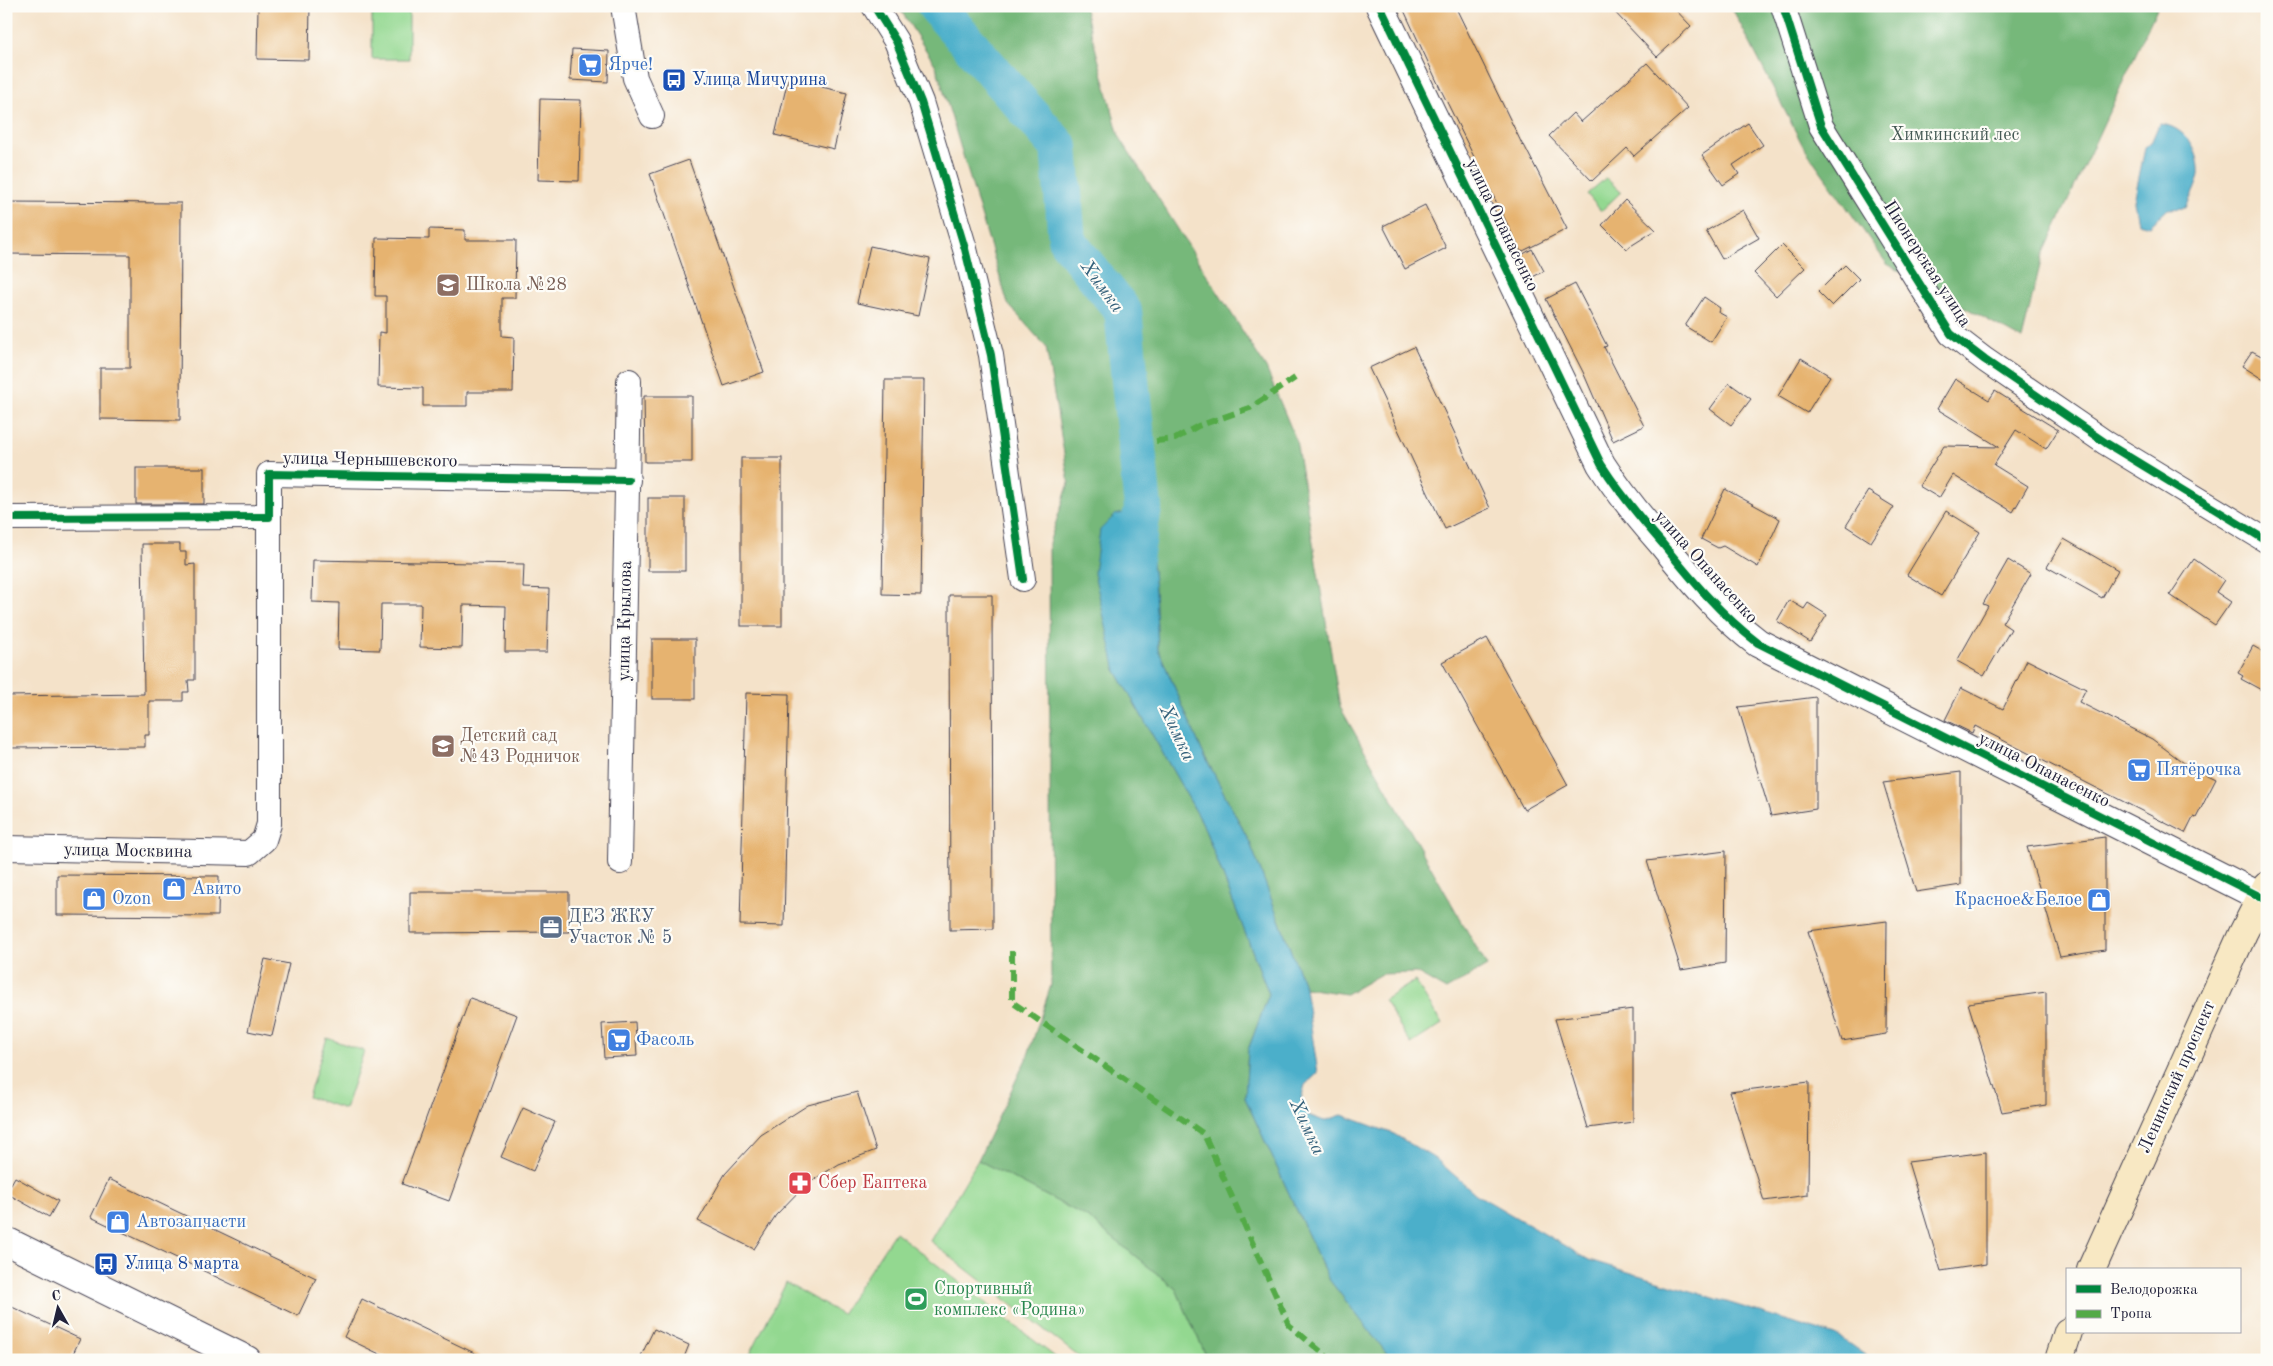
<svg xmlns="http://www.w3.org/2000/svg" width="2273" height="1366" font-family="'Old Standard TT',serif">
<rect width="100%" height="100%" fill="#fdfcf7"/>
<filter id="ink" filterUnits="userSpaceOnUse"><feTurbulence type="fractalNoise" baseFrequency=".02" numOctaves="2"/><feDisplacementMap in="SourceGraphic" scale="10" xChannelSelector="R" yChannelSelector="G"/><feConvolveMatrix kernelMatrix="1 2 1 2 8 2 1 2 1" color-interpolation-filters="sRGB"/></filter>
<filter id="wash" filterUnits="userSpaceOnUse"><feTurbulence type="fractalNoise" baseFrequency=".0096" numOctaves="4" result="noise"/><feDisplacementMap in="SourceGraphic" scale="20" xChannelSelector="R" yChannelSelector="G"/><feGaussianBlur stdDeviation="1.12" result="paint"/><feColorMatrix in="noise" values="0 0 0 0 0 0 0 0 0 0 0 0 0 0 0 0 0 1.4 0 .05"/><feComposite in="paint" operator="in"/></filter>
<g filter="url(#wash)">
<rect width="100%" height="100%" fill="#f4e2c9"/>
<!-- green -->
<g fill="#93d890" stroke="#5a7d66">
<rect x="372" y="6" width="37" height="53"/>
<polygon points="1606,178 1621,192 1601,211 1587,194"/>
<polygon points="1415,981 1442,1024 1411,1044 1384,1000"/>
<polygon points="327,1038 364,1051 345,1109 308,1097"/>
<polygon points="978,1160 1087,1217 1176,1289 1208,1360 1083,1360 930,1241"/>
<polygon points="895,1232 1059,1360 747,1360 786,1283 841,1314"/>
</g>
<!-- forest -->
<g fill="#76b87a" stroke="#4c6d5a">
<polygon points="898,6 1084,6 1119,136 1266,368 1296,440 1340,707 1487,966 1446,990 1416,973 1381,974 1346,994 1305,988 1250,843 1202,751 1158,649 1155,591 1148,524 1143,508 1116,671 1202,822 1269,994 1248,1050 1245,1098 1328,1278 1392,1360 1208,1360 1176,1289 1087,1217 978,1160 1028,1055 1051,985 1049,543 1069,483 1046,347 1008,304 936,66"/>
<polygon points="1731,6 2158,6 2042,257 2022,339 1887,264 1803,146"/>
</g>
<!-- water -->
<g fill="#4bafca" stroke="#366882">
<path d="M2159,124C2184,125 2201,151 2199,175C2197,186 2190,198 2186,208L2168,209L2150,226L2138,223L2134,201L2145,148L2151,143Z"/>
<polygon points="1143,508 1148,524 1155,591 1158,649 1202,751 1250,843 1305,988 1318,1073 1305,1085 1301,1099 1308,1115 1324,1121 1342,1115 1394,1134 1437,1160 1476,1194 1589,1260 1838,1336 1872,1360 1392,1360 1328,1278 1245,1098 1248,1050 1269,994 1202,822 1116,671 1094,573 1100,530 1115,515"/>
</g>
<g fill="none" stroke-linecap="round" stroke-linejoin="round">
<!-- river -->
<polyline stroke="#4bafca" stroke-width="38" points="936,6 1059,147 1067,241 1123,311 1143,508 1134,559"/>
</g>
<g id="blocks">
<!-- building -->
<g fill="#e6b36f">
<polygon points="258,6 310,6 309,60 257,59"/>
<polygon points="1402,6 1455,6 1523,146 1524,145 1567,229 1521,252 1440,88"/>
<polygon points="1609,6 1672,6 1691,26 1657,57"/>
<polygon points="572,49 609,51 608,82 570,80"/>
<polygon points="1647,63 1688,108 1634,156 1627,148 1592,181 1549,136 1573,113 1581,122"/>
<polygon points="788,79 847,93 834,149 775,135"/>
<polygon points="540,99 581,100 579,181 538,180"/>
<polygon points="1748,123 1763,145 1733,165 1739,174 1723,185 1702,155"/>
<polygon points="689,160 764,372 724,386 650,174"/>
<polygon points="1625,200 1656,230 1626,249 1602,225"/>
<polygon points="6,202 181,203 180,420 100,419 100,368 130,368 130,255 6,254"/>
<polygon points="1425,205 1446,248 1405,269 1383,226"/>
<polygon points="1743,210 1759,238 1722,259 1706,231"/>
<polygon points="429,229 465,230 465,240 516,240 515,298 502,298 502,336 514,337 513,392 467,392 467,406 423,406 423,388 378,387 379,332 386,333 386,296 375,296 376,238 429,239"/>
<polygon points="1782,245 1805,268 1776,296 1754,273"/>
<polygon points="870,246 930,259 918,316 857,303"/>
<polygon points="1532,249 1544,271 1529,279 1518,257"/>
<polygon points="1845,265 1859,279 1832,306 1818,292"/>
<polygon points="1575,284 1607,346 1604,347 1644,426 1613,441 1583,372 1546,299"/>
<polygon points="1704,297 1720,308 1718,312 1727,317 1711,342 1685,326"/>
<polygon points="1414,347 1490,508 1445,529 1369,368"/>
<polygon points="2252,351 2267,359 2267,382 2242,366"/>
<polygon points="1801,358 1830,376 1807,413 1778,396"/>
<polygon points="1955,379 1989,400 1995,391 2058,430 2046,449 2016,430 1994,465 2028,486 2013,512 1953,475 1939,498 1919,486 1944,446 1999,447 1937,409"/>
<polygon points="885,380 924,380 921,595 882,594"/>
<polygon points="1729,383 1751,399 1731,425 1710,409"/>
<polygon points="644,396 692,396 692,462 645,462"/>
<rect x="741" y="458" width="41" height="168"/>
<rect x="136" y="468" width="68" height="36"/>
<polygon points="1725,489 1780,519 1758,567 1723,546 1718,548 1701,539"/>
<polygon points="1868,491 1894,507 1871,542 1846,526"/>
<rect x="648" y="498" width="37" height="73"/>
<polygon points="1946,511 1980,532 1941,596 1907,575"/>
<polygon points="2064,539 2118,570 2102,598 2047,567"/>
<polygon points="142,544 180,544 180,552 186,552 186,565 195,564 195,680 188,680 189,692 183,692 183,701 149,701 149,735 145,735 145,747 6,748 6,696 144,694"/>
<polygon points="2194,559 2224,580 2216,592 2231,602 2215,625 2170,595"/>
<polygon points="313,560 524,564 523,588 549,589 547,652 505,652 506,606 463,605 462,648 420,647 421,604 381,604 380,650 338,649 339,603 312,602"/>
<polygon points="2008,560 2031,574 2002,623 2011,629 1984,676 1957,661 1988,606 1983,604"/>
<polygon points="949,595 992,595 993,929 950,930"/>
<polygon points="1789,600 1804,609 1808,603 1827,615 1810,642 1777,621"/>
<polygon points="1487,638 1568,785 1524,810 1442,662"/>
<rect x="652" y="639" width="43" height="60"/>
<polygon points="2253,646 2267,654 2267,693 2241,679 2243,676 2238,673"/>
<polygon points="2027,660 2086,689 2079,702 2152,739 2184,763 2216,779 2196,818 2193,817 2185,833 1975,726 1972,733 1945,720 1961,688 2003,709"/>
<polygon points="746,693 789,694 784,926 740,925"/>
<polygon points="1816,697 1816,809 1771,816 1738,707"/>
<polygon points="1961,772 1961,885 1916,892 1883,782"/>
<polygon points="2105,837 2105,950 2060,957 2027,847"/>
<polygon points="1726,851 1725,963 1681,970 1647,861"/>
<polygon points="57,875 219,876 218,916 57,915"/>
<polygon points="410,892 569,892 569,932 410,933"/>
<polygon points="1887,921 1886,1034 1842,1041 1808,931"/>
<polygon points="265,959 289,964 272,1036 248,1031"/>
<polygon points="2046,992 2046,1105 2002,1112 1968,1003"/>
<polygon points="470,998 517,1015 449,1201 402,1184"/>
<polygon points="1633,1009 1633,1122 1588,1128 1555,1019"/>
<polygon points="635,1022 637,1056 604,1058 602,1024"/>
<polygon points="1809,1082 1808,1195 1764,1201 1730,1092"/>
<polygon points="857,1092 876,1150 839,1164 805,1185 776,1215 754,1249 698,1221 725,1174 761,1135 808,1105"/>
<polygon points="523,1108 555,1122 533,1171 501,1157"/>
<polygon points="1986,1152 1986,1264 1941,1271 1908,1162"/>
<polygon points="15,1177 58,1201 49,1217 6,1193"/>
<polygon points="109,1179 316,1278 298,1316 91,1217"/>
<polygon points="362,1299 489,1360 392,1360 344,1337"/>
<polygon points="12,1307 80,1339 70,1360 6,1360 6,1318"/>
<polygon points="654,1329 689,1345 683,1360 639,1360"/>
</g>
</g>
</g>
<g filter="url(#ink)">
<use href="#blocks" fill-opacity="0" stroke="#423f50" stroke-width="1"/>
<g fill="none" stroke-linecap="round" stroke-linejoin="round">
<!-- minor casing -->
<g stroke="#423f50" stroke-width="26">
<g id="minor">
<polyline points="623,6 635,78 652,116"/>
<polyline points="874,6 896,41 921,102 965,249 991,355 1023,579"/>
<polyline points="1783,6 1821,126 1951,334 1985,360 2106,443 2267,541"/>
<polyline points="6,518 269,517 269,474 628,480"/>
<polyline points="6,848 249,853 264,840 269,824 269,517"/>
<polyline points="620,862 629,381"/>
</g>
</g>
<!-- tertiary casing -->
<g stroke="#423f50" stroke-width="30">
<g id="tertiary">
<path d="M1380,6L1601,464C1619,492 1640,518 1662,543C1691,579 1721,615 1758,643L2261,897"/>
<polyline points="6,1241 247,1360"/>
</g>
</g>
<!-- secondary casing -->
<g stroke="#423f50" stroke-width="30">
<g id="secondary">
<polyline points="2091,1270 2243,933 2267,886"/>
<polyline points="2059,1360 2068,1332"/>
</g>
</g>
<!-- minor -->
<use href="#minor" stroke="#fff" stroke-width="24"/>
<!-- tertiary -->
<use href="#tertiary" stroke="#fff" stroke-width="28"/>
<!-- secondary -->
<use href="#secondary" stroke="#f8e8c3" stroke-width="28"/>
<!-- quiet -->
<g stroke="#53aa46" stroke-width="6" stroke-dasharray="12 6" stroke-linecap="butt">
<polyline points="1156,441 1175,439 1198,426 1250,408 1295,378"/>
<polyline points="1012,951 1012,1002 1204,1134 1289,1325 1331,1360"/>
</g>
<!-- cycleway casing -->
<g stroke="#fdfcf7" stroke-width="11">
<g id="cycleway">
<polyline points="874,6 896,41 921,102 965,249 991,355 1023,579"/>
<path d="M1380,6L1601,464C1619,492 1640,518 1662,543C1691,579 1721,615 1758,643L2261,897"/>
<polyline points="1783,6 1821,126 1951,334 1985,360 2106,443 2267,541"/>
<polyline points="6,518 269,517 269,474 628,480"/>
</g>
</g>
<!-- cycleway -->
<use href="#cycleway" stroke="#00873e" stroke-width="8"/>
</g>
</g>
<!-- icons -->
<defs>
<g id="supermarket-square" transform="scale(1.25)"><rect x="-9" y="-9" width="18" height="18" rx="4" fill="#3f7fe0" stroke="#fdfcf7"/><path d="M-6-5.5h2.5l.6 2H6L4.5 2H-2.5L-4.4-4H-6ZM-1.5 3.2a1.3 1.3 0 1 0 .1 0ZM3 3.2a1.3 1.3 0 1 0 .1 0Z" fill="#fff"/></g>
<g id="bus-square" transform="scale(1.25)"><rect x="-9" y="-9" width="18" height="18" rx="4" fill="#1a4fb4" stroke="#fdfcf7"/><path d="M-5-6H5V4H4V6H2V4H-2V6H-4V4H-5ZM-3.5-4V0h7V-4ZM-3.5 1.2v1.5H-2V1.2ZM2 1.2v1.5H3.5V1.2Z" fill="#fff"/></g>
<g id="school-square" transform="scale(1.25)"><rect x="-9" y="-9" width="18" height="18" rx="4" fill="#8d6e63" stroke="#fdfcf7"/><path d="M0-5L7-2L0 1L-7-2ZM-4 1L0 2.5L4 1V4Q0 6-4 4Z" fill="#fff"/></g>
<g id="shop-square" transform="scale(1.25)"><rect x="-9" y="-9" width="18" height="18" rx="4" fill="#3f7fe0" stroke="#fdfcf7"/><path d="M-5-2.5h2.3a2.7 3.5 0 0 1 5.4 0H5L5.5 6h-11ZM-1.5-2.5h3a1.5 2.3 0 0 0-3 0Z" fill="#fff"/></g>
<g id="office-square" transform="scale(1.25)"><rect x="-9" y="-9" width="18" height="18" rx="4" fill="#5c6f8a" stroke="#fdfcf7"/><path d="M-6-3h4V-5.5h4V-3h4V5H-6ZM-1-4.5V-3h2v-1.5ZM-6 0V1H6V0Z" fill="#fff"/></g>
<g id="pharmacy-square" transform="scale(1.25)"><rect x="-9" y="-9" width="18" height="18" rx="4" fill="#e0444e" stroke="#fdfcf7"/><path d="M-2-6h4v4h4v4h-4v4h-4v-4h-4v-4h4Z" fill="#fff"/></g>
<g id="stadium-square" transform="scale(1.25)"><rect x="-9" y="-9" width="18" height="18" rx="4" fill="#2e9e5b" stroke="#fdfcf7"/><path d="M0-5a6.5 5 0 1 0 0 10a6.5 5 0 1 0 0-10ZM-3.5-1.8h7v3.6h-7Z" fill="#fff"/></g>
</defs>
<g fill-rule="evenodd">
<use href="#supermarket-square" x="590" y="65"/>
<use href="#bus-square" x="674" y="80"/>
<use href="#school-square" x="448" y="285"/>
<use href="#school-square" x="443" y="746"/>
<use href="#supermarket-square" x="2139" y="770"/>
<use href="#shop-square" x="174" y="889"/>
<use href="#shop-square" x="94" y="899"/>
<use href="#shop-square" x="2099" y="900"/>
<use href="#office-square" x="551" y="927"/>
<use href="#supermarket-square" x="619" y="1040"/>
<use href="#pharmacy-square" x="800" y="1183"/>
<use href="#shop-square" x="118" y="1222"/>
<use href="#bus-square" x="106" y="1264"/>
<use href="#stadium-square" x="916" y="1299"/>
</g>
<g text-anchor="middle" dominant-baseline="central" stroke-width="4.5" stroke-linejoin="round" paint-order="stroke">
<!-- shop labels -->
<g font-size="18" fill="#366cbe" stroke="#fdfcf7" text-anchor="start">
<text x="608" y="65">Ярче!</text>
<text x="2156" y="770">Пятёрочка</text>
<text x="192" y="889">Авито</text>
<text x="112" y="899">Ozon</text>
<text x="2082" y="900" text-anchor="end">Красное&amp;Белое</text>
<text x="636" y="1040">Фасоль</text>
<text x="136" y="1222">Автозапчасти</text>
</g>
<!-- transit labels -->
<g font-size="18" fill="#164399" stroke="#fdfcf7" text-anchor="start">
<text x="692" y="80">Улица Мичурина</text>
<text x="124" y="1264">Улица 8 марта</text>
</g>
<!-- park labels -->
<g font-size="18" fill="#445954" stroke="#fdfcf7">
<text x="1955" y="135">Химкинский лес</text>
</g>
<!-- street labels -->
<g font-size="18" fill="#22223b" stroke="#fdfcf7">
<text transform="translate(1502 225) rotate(64)">улица Опанасенко</text>
<text transform="translate(1927 264) rotate(57)">Пионерская улица</text>
<text transform="translate(370 460) rotate(1)">улица Чернышевского</text>
<text transform="translate(1706 567) rotate(48)">улица Опанасенко</text>
<text transform="translate(625 621) rotate(-89)">улица Крылова</text>
<text transform="translate(2044 770) rotate(27)">улица Опанасенко</text>
<text transform="translate(128 851) rotate(1)">улица Москвина</text>
<text transform="translate(2177 1077) rotate(-66)">Ленинский проспект</text>
</g>
<!-- education labels -->
<g font-size="18" fill="#785e54" stroke="#fdfcf7" text-anchor="start">
<text x="466" y="285">Школа №28</text>
<text x="460" y="736">Детский сад<tspan x="460" dy="21">№43 Родничок</tspan></text>
</g>
<!-- service labels -->
<g font-size="18" fill="#4e5e75" stroke="#fdfcf7" text-anchor="start">
<text x="568" y="917">ДЕЗ ЖКУ<tspan x="568" dy="21">Участок № 5</tspan></text>
</g>
<!-- health labels -->
<g font-size="18" fill="#be3a42" stroke="#fdfcf7" text-anchor="start">
<text x="818" y="1183">Сбер Еаптека</text>
</g>
<!-- leisure labels -->
<g font-size="18" fill="#27864d" stroke="#fdfcf7" text-anchor="start">
<text x="934" y="1289">Спортивный<tspan x="934" dy="21">комплекс «Родина»</tspan></text>
</g>
<!-- water labels -->
<g font-size="19" font-style="italic" fill="#34617b" stroke="#fdfcf7">
<text transform="translate(1101 287) rotate(54)">Химка</text>
<text transform="translate(1176 733) rotate(65)">Химка</text>
<text transform="translate(1306 1127) rotate(65)">Химка</text>
</g>
</g>
<!-- margin -->
<rect width="2273" height="1366" fill="none" stroke="#fdfcf7" stroke-width="25"/>
<!-- legend -->
<rect x="2066" y="1268" width="175" height="65" fill="#fdfcf7" stroke="#a5a5ac"/>
<rect x="2076" y="1285" width="25" height="8" fill="#00873e" stroke="#a5a5ac"/>
<text x="2110" y="1294" font-size="15" fill="#22223b">Велодорожка</text>
<rect x="2076" y="1310" width="25" height="8" fill="#53aa46" stroke="#a5a5ac"/>
<text x="2110" y="1318" font-size="15" fill="#22223b">Тропа</text>
<!-- north arrow -->
<g transform="translate(58 1308) rotate(352)" stroke="#fdfcf7" stroke-width="4" paint-order="stroke">
<path d="M0-4L9 19L0 12L-9 19Z" fill="#22223b"/>
<text y="-8" font-size="14" font-weight="bold" text-anchor="middle" fill="#22223b">С</text>
</g>
</svg>
